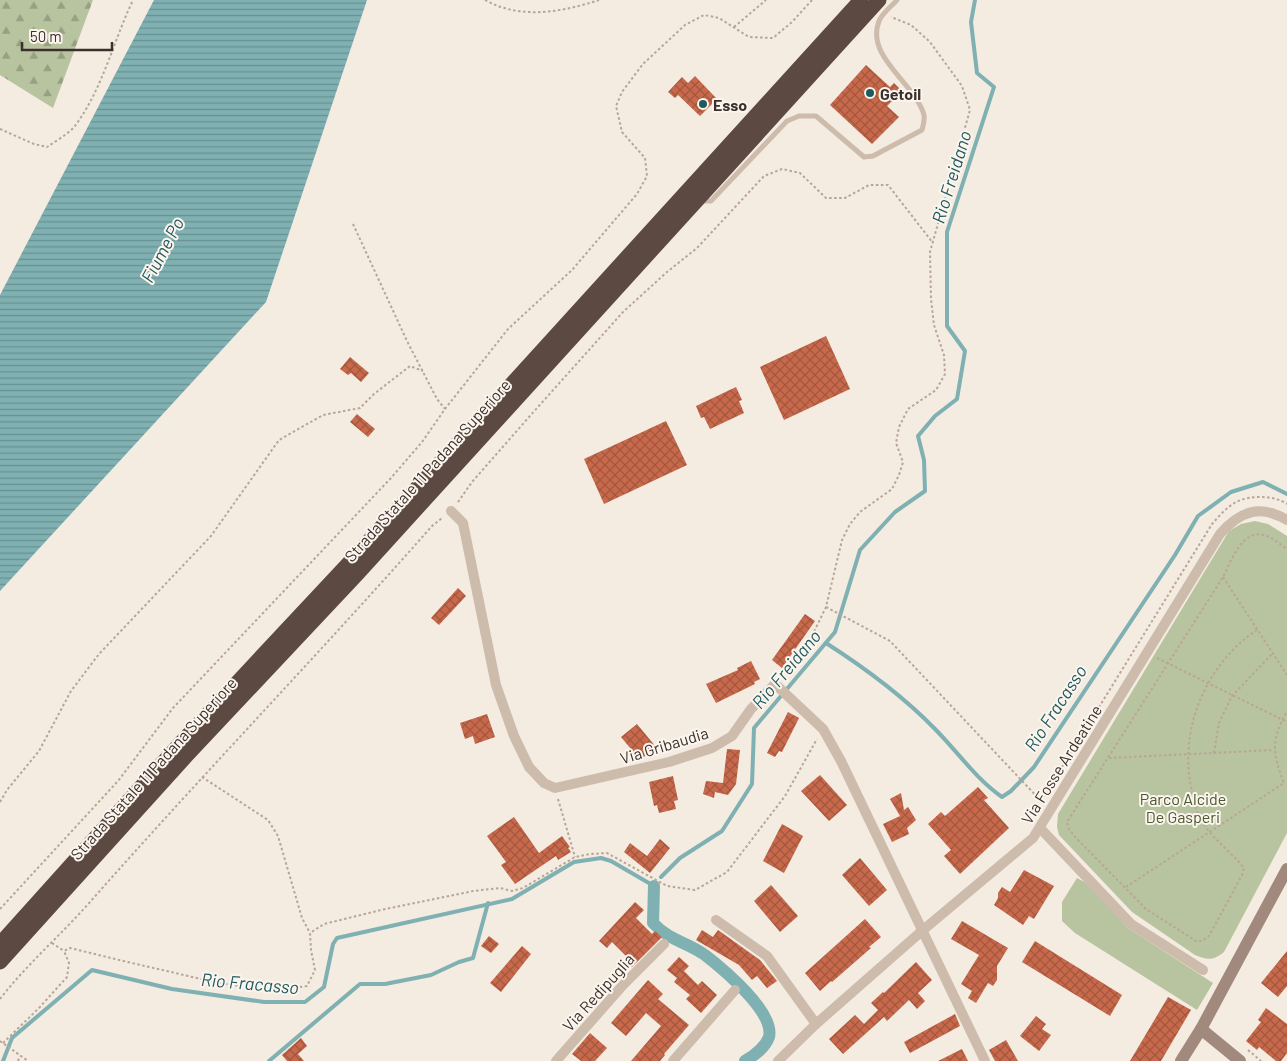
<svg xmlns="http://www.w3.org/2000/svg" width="1287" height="1061" font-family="Barlow,sans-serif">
<defs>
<pattern id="forest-firs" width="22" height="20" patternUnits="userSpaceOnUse" patternTransform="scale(1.25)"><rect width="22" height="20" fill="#b8c4a0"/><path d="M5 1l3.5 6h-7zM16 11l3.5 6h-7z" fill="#97a083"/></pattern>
<pattern id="water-rules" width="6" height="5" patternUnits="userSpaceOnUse" patternTransform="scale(1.25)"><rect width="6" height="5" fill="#7fb0b2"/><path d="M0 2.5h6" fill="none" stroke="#699091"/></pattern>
<pattern id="building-cross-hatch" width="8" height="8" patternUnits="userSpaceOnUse" patternTransform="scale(1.25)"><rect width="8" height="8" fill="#c8694b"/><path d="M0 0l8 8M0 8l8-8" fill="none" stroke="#a4573f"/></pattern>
</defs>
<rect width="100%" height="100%" fill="#f4ebe1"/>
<!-- green -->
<g fill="#b8c4a0">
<path d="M1255,521L1268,524L1287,536V833L1224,952C1213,961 1207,960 1195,955L1132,912L1059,835L1057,827L1058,814L1229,531L1241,524Z"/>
<polygon points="1077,878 1088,884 1128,928 1213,983 1197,1010 1075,933 1062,921 1062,902"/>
</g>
<!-- forest -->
<polygon fill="url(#forest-firs)" points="0,0 93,0 53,108 0,75"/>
<!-- water -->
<polygon fill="url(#water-rules)" points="154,0 367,0 266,302 0,591 0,295"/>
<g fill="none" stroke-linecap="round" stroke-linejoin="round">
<!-- stream -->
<g stroke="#7fb0b2" stroke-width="4">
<path d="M826,643C865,668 902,695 935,729C957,751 976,779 1002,797L1011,791L1034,767L1175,555L1198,516L1231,492L1263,482L1287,494"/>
<polyline points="661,877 680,858 722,831 752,784 754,728 835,632 860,550 895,512 925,491 924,460 918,436 935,416 957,399 965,351 947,326 947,232 994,87 977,73 971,22 975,0"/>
<polyline points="3,1061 12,1038 92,970 172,989 264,1002 305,1002 324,987 333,944 337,938 512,899 574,862 601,858 611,861 654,886"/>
<polyline points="269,1061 360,984 385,984 431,975 459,962 473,958 488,903"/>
</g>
<!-- canal -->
<path stroke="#7fb0b2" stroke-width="12" d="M654,886L653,923C670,941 687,942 705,955C723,969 775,1012 769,1037C765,1048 755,1055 745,1061"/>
</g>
<!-- building -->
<g fill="url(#building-cross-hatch)">
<polygon points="866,65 890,87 894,83 902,91 887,106 899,117 872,144 830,105"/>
<polygon points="695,76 717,99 700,116 678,95 675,98 668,92 682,77 688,83"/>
<polygon points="826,336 850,389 784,420 760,367"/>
<polygon points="350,357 369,373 361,382 351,373 348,375 340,369"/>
<polygon points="736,387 742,400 739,401 744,413 710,429 704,417 701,418 696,406"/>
<polygon points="357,414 375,429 368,437 350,422"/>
<polygon points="666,421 687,465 604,504 584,459"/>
<polygon points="458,588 466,596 439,625 431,618"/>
<polygon points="805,614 815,621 782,668 772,660"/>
<polygon points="751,661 760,679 754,682 755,684 716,703 706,684 738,670 737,668"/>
<polygon points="788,712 799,718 782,752 779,751 775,757 767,753"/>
<polygon points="487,714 495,737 475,744 473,736 465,739 460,723"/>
<polygon points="637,724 656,747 640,760 621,737"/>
<polygon points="727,749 740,750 736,784 728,795 715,792 714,798 703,794 706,781 723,783"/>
<polygon points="820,775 847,805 829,821 801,791"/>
<polygon points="673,776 678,800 674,801 676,809 659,813 657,805 654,806 649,782"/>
<polygon points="978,787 988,798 984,800 1009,828 960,874 944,856 951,850 928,824 941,812 945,816"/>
<polygon points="901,793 904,810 908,807 916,820 907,828 909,834 892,842 883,824 900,816 890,799"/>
<polygon points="514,817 539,853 562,836 570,847 568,848 571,852 558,860 556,856 515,884 501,865 506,862 487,836"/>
<polygon points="782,824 803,836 784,873 763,861"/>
<polygon points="660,839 670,848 650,873 624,852 630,843 647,856"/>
<polygon points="860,858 887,890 869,906 842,875"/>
<polygon points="1024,870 1054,886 1034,919 1029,916 1023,925 994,905 998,898 998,893 1002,887 1010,892"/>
<polygon points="771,885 798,916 780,932 754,901"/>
<polygon points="635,902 644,910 636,918 652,934 655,931 662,937 632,967 626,962 629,959 612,942 607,948 599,941"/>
<polygon points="865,919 881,937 869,947 871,948 832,982 831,981 820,991 805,973"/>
<polygon points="962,921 1008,948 997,966 997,980 993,986 988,983 976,1003 968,998 972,991 961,984 979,955 951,939"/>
<polygon points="702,930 713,937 718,930 760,960 777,981 767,988 757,976 752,980 739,965 696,940"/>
<polygon points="489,936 499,944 491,953 481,946"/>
<polygon points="1035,941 1122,995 1110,1016 1022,962"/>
<polygon points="522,946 531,954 501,992 490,983"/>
<polygon points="1287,951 1287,986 1278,997 1261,983"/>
<polygon points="679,957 689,966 684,971 698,985 702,981 717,995 701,1013 686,999 690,995 674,982 677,978 667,970"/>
<polygon points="916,962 932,980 918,993 925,1001 917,1009 909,1000 887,1021 884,1017 843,1054 829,1039 855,1015 864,1024 878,1010 871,1003 883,992 884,993"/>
<polygon points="648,980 663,994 658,999 689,1025 664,1054 665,1055 660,1061 631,1061 661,1026 646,1013 626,1036 611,1023"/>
<polygon points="1168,997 1191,1010 1161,1061 1130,1061"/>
<polygon points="1266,1008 1287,1024 1287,1053 1281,1061 1276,1061 1259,1047 1257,1050 1246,1041 1261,1022 1258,1020"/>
<polygon points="955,1014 960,1026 910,1053 904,1042"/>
<polygon points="1036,1016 1046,1024 1042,1029 1051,1035 1039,1051 1020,1036"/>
<polygon points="590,1033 607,1048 595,1061 581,1061 572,1054"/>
<polygon points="301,1038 307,1046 298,1054 304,1061 287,1061 282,1055"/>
<polygon points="1006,1040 1018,1061 995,1061 989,1050"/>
<polygon points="962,1049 968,1061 938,1061"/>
</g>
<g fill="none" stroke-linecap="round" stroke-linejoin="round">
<!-- path -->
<g stroke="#b9a596" stroke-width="2" stroke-dasharray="2.5 2.5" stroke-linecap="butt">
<path d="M485,0C521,20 562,12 599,0"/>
<polyline points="734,27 766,0"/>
<path d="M0,129L34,144L47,147C56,141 68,134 75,126C103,88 113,42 133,0"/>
<polyline points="353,224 407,341 437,399 445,409"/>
<polyline points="458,502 472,482 529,417 623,312 667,272 697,248 764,176 782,169 800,173 826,198 845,198 869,185 888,185 933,243"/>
<polyline points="1223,577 1287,675"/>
<polyline points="826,607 890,641 1041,801"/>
<path d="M1257,630C1207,663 1179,727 1191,787C1193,796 1195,807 1199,816C1211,839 1229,849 1244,868L1242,875L1209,936L1202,941H1196L1146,909L1076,838L1069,829L1067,822L1223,577C1232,560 1242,527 1267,536C1274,539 1281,545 1287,549"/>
<polyline points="1157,658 1287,722"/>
<polyline points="782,676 812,636 826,607 842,540 850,524 860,512 892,489 899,475 903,462 896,443 899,427 908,409 936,390 945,374 944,355 934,325 931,299 930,252 970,110 962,86 930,42 911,25 891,17"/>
<polyline points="1214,753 1219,723 1232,696 1273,653"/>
<polyline points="1109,758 1274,750"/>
<polyline points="202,777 268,820 278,836 302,918 310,933"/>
<polyline points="558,799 575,857"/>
<path d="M1041,801L1212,524C1219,516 1227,507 1236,502C1250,495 1274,495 1287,504"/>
<polyline points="0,802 7,790 39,751 71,691 99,654 211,536 279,440 323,415 360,408 374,394 410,366 423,371"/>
<path d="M1126,887L1284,783C1272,752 1271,741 1287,711"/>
<polyline points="0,909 118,781 173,708 391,478 422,442 445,409 508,329 572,270 637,194 647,176 645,158 622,132 616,106 622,92 643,64 685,25 704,15 719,18 749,37 773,38 792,22 812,0"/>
<polyline points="52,943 64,951"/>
<path d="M0,999C27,964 61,935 90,902C202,775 320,653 432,526L442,518"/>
<polyline points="0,1041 28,1061"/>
<path d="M3,1043L39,1008L67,977L69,963L64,951L70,948C103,956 135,964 167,971C213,982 260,994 307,986L315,970L311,950L310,933L324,924L381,910L473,891L500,888L512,891L523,888L575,857L590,854L607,853L667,886L695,890L727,872L785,796L817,739"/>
<polyline points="1248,1050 1261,1061"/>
<polyline points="18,1061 20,1056"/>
</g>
<!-- lane -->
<path stroke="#cdbbac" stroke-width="5" d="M701,201H711L787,121L799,116H816L864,157L873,156L922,130C923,126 925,120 924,115C915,83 865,57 879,21C882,13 892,6 897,0"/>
<!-- street -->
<g stroke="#cdbbac" stroke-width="10">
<polyline points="451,511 463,523 496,685 514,736 529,767 544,783 555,788 669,762 712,748 732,736 751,709 775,684 823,729 841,761 985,1061"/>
<polyline points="1040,828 1131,924 1203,970"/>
<polyline points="716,920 767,956 816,1024"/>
<polyline points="556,1061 623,985 664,944"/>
<polyline points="673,1061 735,990"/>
<path d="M778,1061L816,1024L923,930L1033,838L1220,534C1240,511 1260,504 1287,520"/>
</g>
<!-- secondary -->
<g stroke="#a18a7d" stroke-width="12">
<polyline points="1201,1029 1240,1061"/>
<polyline points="1181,1061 1201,1029 1287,869"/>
</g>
<!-- highway -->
<g stroke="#5c4a42" stroke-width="15">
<polyline points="0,944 178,746 347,565 861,0"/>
<polyline points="0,962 187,755 358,573 879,0"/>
</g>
</g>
<!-- markers -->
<g fill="#1f5a5e" stroke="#fbf5ee" stroke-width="2">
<circle cx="870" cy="93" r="5"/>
<circle cx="703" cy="104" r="5"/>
</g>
<g text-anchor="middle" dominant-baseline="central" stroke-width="4" stroke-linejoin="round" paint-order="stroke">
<!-- poi labels -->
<g font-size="16" font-weight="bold" fill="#3b302b" stroke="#fbf5ee" text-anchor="start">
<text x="880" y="93">Getoil</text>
<text x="713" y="104">Esso</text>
</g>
<!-- street labels -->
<g font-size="16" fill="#3b302b" stroke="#fbf5ee">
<text transform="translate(427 470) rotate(-48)">Strada Statale 11 Padana Superiore</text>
<text transform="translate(664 745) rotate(-17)">Via Gribaudia</text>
<text transform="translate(1061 764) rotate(-58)">Via Fosse Ardeatine</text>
<text transform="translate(153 768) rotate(-48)">Strada Statale 11 Padana Superiore</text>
<text transform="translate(598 992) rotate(-48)">Via Redipuglia</text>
</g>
<!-- park labels -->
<g font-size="16" fill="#4a5a2e" stroke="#fbf5ee">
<text x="1183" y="798">Parco Alcide<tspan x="1183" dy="18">De Gasperi</tspan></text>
</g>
<!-- water labels -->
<g font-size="18" font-style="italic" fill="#1f5a5e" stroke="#fbf5ee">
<text transform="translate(951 177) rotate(-73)">Rio Freidano</text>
<text transform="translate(162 250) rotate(-62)">Fiume Po</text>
<text transform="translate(786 669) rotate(-50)">Rio Freidano</text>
<text transform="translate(1055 708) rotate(-57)">Rio Fracasso</text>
<text transform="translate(250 983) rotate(5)">Rio Fracasso</text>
</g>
</g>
<!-- scale -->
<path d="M22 42v8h90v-8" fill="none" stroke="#3b302b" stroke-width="2.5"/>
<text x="30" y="42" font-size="15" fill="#3b302b" stroke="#fbf5ee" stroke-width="4" paint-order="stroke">50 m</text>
</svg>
